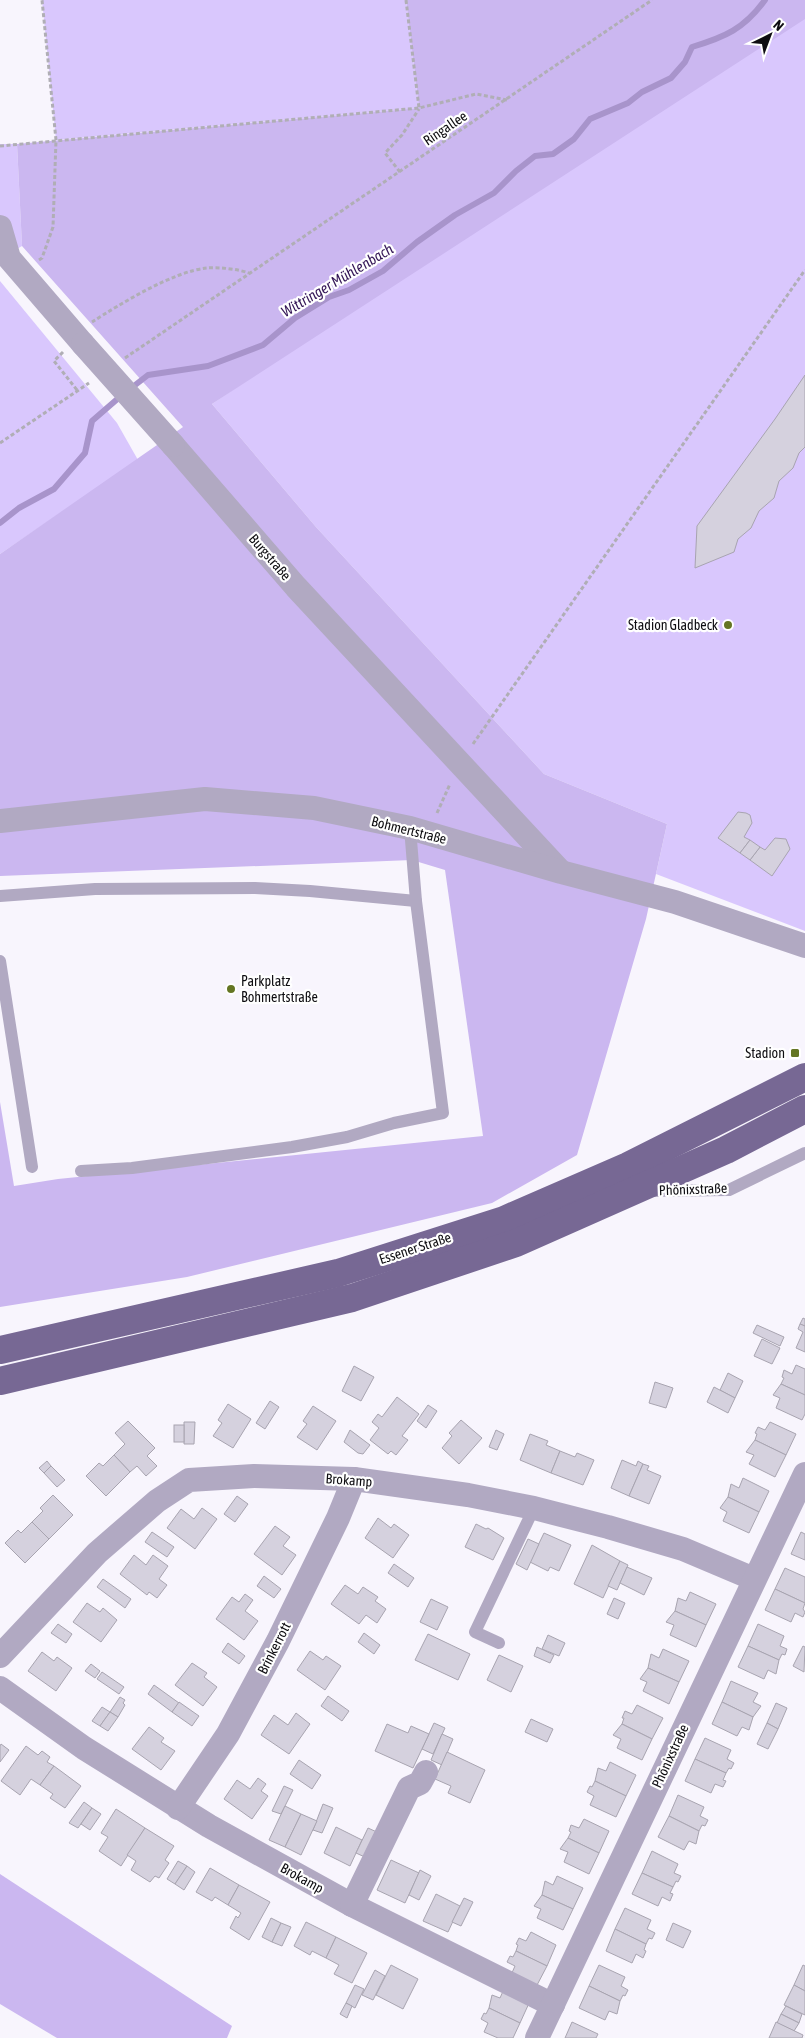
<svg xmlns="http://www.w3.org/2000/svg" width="805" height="2038" font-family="'Asap Condensed',sans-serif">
<rect width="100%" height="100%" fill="#f8f5fd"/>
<!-- green -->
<g fill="#d9c7fd">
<polygon points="42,0 406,0 419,108 56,140"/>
<polygon points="805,12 805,931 656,874 667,824 544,774 316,527 212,404 708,69"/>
<polygon points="0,144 17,144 22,246 0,259"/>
<polygon points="0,281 117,423 138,460 0,554"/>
</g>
<!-- forest -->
<g fill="#cbb7f0">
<polygon points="406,0 805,0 805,19 212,404 316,527 544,774 667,824 646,919 577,1155 492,1203 187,1277 0,1307 0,1102 14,1186 58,1179 483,1136 445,870 412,860 0,876 0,554 183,427 22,246 17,144 419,108"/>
<polygon points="0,1874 232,2026 227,2038 57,2038 0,2004"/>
</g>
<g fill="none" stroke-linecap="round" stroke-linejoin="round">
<!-- stream -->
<g stroke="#a894cb" stroke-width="6">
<path d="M130,389L148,375L208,366L263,345L295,318L329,297L349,290L383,271L417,242L455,215L494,193L516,171L535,156L553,154L574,139L590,119L628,103L642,92L671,78L685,62L692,47C725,37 744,29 765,0"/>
<polyline points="0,523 19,508 54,489 85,453 92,421 122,395"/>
</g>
</g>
<!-- building -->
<g fill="#d5d1de" stroke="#a8a4b0">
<polygon points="805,375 805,447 799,453 793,468 779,481 774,498 759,511 751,528 738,539 734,552 695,568 697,526 775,419"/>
<polygon points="738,812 746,813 750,815 752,823 744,837 750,840 740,853 718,838"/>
<polygon points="775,838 786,839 790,849 772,876 750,860 760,847 765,850"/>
<polygon points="750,840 760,847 750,860 740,853"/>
<polygon points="803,1318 805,1319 805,1326 800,1324"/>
<polygon points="800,1324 805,1326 805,1352 796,1348 803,1332 798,1329"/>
<polygon points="757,1325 784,1337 780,1346 753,1333"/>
<polygon points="762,1339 780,1348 772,1364 754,1356"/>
<polygon points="796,1365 805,1369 805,1395 781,1384 784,1378 782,1377 784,1370 792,1374"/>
<polygon points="354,1366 374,1377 361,1401 342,1391"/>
<polygon points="728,1373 743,1381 735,1398 720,1390"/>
<polygon points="655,1382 673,1388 666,1408 649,1403"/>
<polygon points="781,1384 805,1395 805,1414 802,1420 776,1408 780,1398 773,1395"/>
<polygon points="714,1387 735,1398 728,1413 707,1402"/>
<polygon points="397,1397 419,1414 402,1436 408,1440 396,1455 391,1451 388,1454 370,1440 379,1428 372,1422 378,1414 382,1417"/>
<polygon points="270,1401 279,1407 265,1429 256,1423"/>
<polygon points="228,1404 251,1419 233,1448 213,1436 222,1423 218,1420"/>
<polygon points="428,1405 437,1411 426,1428 417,1421"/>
<polygon points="313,1406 336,1421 317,1450 297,1437 307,1424 303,1421"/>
<polygon points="461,1420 482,1438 459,1464 442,1448 452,1436 449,1433"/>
<polygon points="128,1421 155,1448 147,1456 157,1466 146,1476 137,1466 130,1472 114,1455 125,1444 115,1433"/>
<polygon points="184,1422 195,1422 194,1444 184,1444"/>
<polygon points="770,1422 796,1434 786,1455 755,1440 757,1434 755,1433 758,1427 765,1430"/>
<rect x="174" y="1425" width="10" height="17"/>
<polygon points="350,1430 370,1445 363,1454 358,1453 344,1442"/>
<polygon points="496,1430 504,1434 497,1450 489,1447"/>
<polygon points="530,1434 548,1441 546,1445 560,1451 551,1473 520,1460"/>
<polygon points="755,1440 786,1455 775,1477 749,1464 754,1455 746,1452"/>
<polygon points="560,1451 575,1457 577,1453 594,1460 583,1485 551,1473"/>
<polygon points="114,1455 130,1472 106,1496 86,1476 99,1463 103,1466"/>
<polygon points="622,1460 636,1466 638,1461 643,1464 629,1496 611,1488"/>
<polygon points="47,1461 51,1466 44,1473 39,1468"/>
<polygon points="643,1464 649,1466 647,1470 661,1476 649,1504 629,1496"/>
<polygon points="51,1466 65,1480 57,1487 44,1473"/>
<polygon points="743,1478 769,1491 759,1512 728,1497 731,1484 739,1488"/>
<polygon points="53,1495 73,1515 49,1539 32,1522 43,1511 40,1508"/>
<polygon points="237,1496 248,1504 235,1522 224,1514"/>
<polygon points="728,1497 759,1512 749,1533 723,1521 727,1512 720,1508"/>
<polygon points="202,1508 217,1519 195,1549 167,1528 181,1509 194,1519"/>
<polygon points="378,1518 391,1528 394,1524 409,1535 393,1558 365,1538"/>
<polygon points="32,1522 49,1539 25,1563 5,1543 18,1530 21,1533"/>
<polygon points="476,1524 486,1529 488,1528 504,1538 493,1560 465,1547"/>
<polygon points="275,1526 290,1537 283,1546 296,1555 282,1575 254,1554"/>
<polygon points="152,1532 174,1547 167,1557 145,1542"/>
<polygon points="801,1532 805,1534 805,1560 791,1554"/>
<polygon points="544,1533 571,1545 559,1571 550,1567 548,1571 530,1562"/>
<polygon points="528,1539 539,1544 527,1570 516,1564"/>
<polygon points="592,1545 620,1561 603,1598 574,1584"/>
<polygon points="134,1555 146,1565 153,1555 168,1566 159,1579 167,1585 157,1598 149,1592 147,1595 120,1574"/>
<polygon points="620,1561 628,1565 617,1590 608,1586"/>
<polygon points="394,1564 414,1578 408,1587 388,1573"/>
<polygon points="627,1567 652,1578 644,1595 620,1583"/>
<polygon points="785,1568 805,1577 805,1603 775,1589"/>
<polygon points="264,1576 281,1589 274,1598 257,1586"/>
<polygon points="103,1579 131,1599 125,1608 97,1587"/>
<polygon points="345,1585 358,1594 363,1587 378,1597 375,1601 386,1609 377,1623 366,1615 359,1624 331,1604"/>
<polygon points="775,1589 805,1603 803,1609 805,1612 803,1617 795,1613 791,1622 765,1610"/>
<polygon points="690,1592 716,1604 706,1625 675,1611 678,1598 686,1601"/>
<polygon points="245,1594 253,1600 245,1611 258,1621 244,1640 216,1619 232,1597 239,1602"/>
<polygon points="614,1598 625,1603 618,1619 607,1614"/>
<polygon points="431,1599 448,1607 437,1630 420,1622"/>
<polygon points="87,1603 100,1612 103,1608 117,1620 101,1642 73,1622"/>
<polygon points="675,1611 706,1625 696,1647 670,1635 674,1625 666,1622"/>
<polygon points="58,1624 72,1634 66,1643 51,1633"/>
<polygon points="758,1624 784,1636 780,1646 787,1649 785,1655 782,1654 779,1660 748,1646"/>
<polygon points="364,1633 380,1645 374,1654 358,1642"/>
<polygon points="428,1634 470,1654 458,1680 415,1660"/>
<polygon points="548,1635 565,1643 559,1656 542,1649"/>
<polygon points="228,1643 245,1656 239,1664 222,1652"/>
<polygon points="748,1646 779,1660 776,1674 768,1670 764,1679 738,1667"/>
<polygon points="803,1646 805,1647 804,1672 793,1666"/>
<polygon points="537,1647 554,1655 550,1663 534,1656"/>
<polygon points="663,1649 689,1661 679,1682 648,1668 651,1654 659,1658"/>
<polygon points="310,1651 323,1660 326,1656 341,1666 325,1690 297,1670"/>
<polygon points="42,1652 54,1661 57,1657 72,1668 56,1691 28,1671"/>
<polygon points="499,1655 523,1666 511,1692 487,1680"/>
<polygon points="192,1663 207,1673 204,1677 217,1687 203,1706 175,1685"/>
<polygon points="91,1664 100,1671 95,1678 85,1671"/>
<polygon points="648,1668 679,1682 669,1704 643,1691 647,1682 640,1679"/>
<polygon points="102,1672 124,1687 119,1694 97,1679"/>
<polygon points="731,1681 758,1693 753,1702 761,1706 753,1717 722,1702"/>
<polygon points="154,1685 179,1703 172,1712 148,1694"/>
<polygon points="328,1696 349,1711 342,1721 321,1706"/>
<polygon points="120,1697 125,1700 123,1703 125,1705 118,1717 110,1712"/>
<polygon points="179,1702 199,1716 192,1726 172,1712"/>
<polygon points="722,1702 753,1717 749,1730 742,1727 737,1736 712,1724"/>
<polygon points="776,1703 787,1708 778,1729 767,1723"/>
<polygon points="637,1705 663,1718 652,1739 622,1724 624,1718 622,1718 625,1711 632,1714"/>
<polygon points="102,1707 110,1712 100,1726 92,1721"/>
<polygon points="110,1712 118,1717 108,1731 100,1726"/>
<polygon points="296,1713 310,1724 289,1754 261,1735 274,1715 288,1725"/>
<polygon points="531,1719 553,1729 547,1742 525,1732"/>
<polygon points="434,1723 445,1728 433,1754 422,1749"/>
<polygon points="767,1723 778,1729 768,1749 757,1744"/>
<polygon points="387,1724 408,1733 411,1726 429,1734 413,1768 375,1751"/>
<polygon points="622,1724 652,1739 642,1760 617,1748 621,1739 613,1735"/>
<polygon points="149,1727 164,1738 161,1742 175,1751 161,1770 132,1749"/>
<polygon points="442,1734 453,1739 442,1765 431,1760"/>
<polygon points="705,1738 731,1750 727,1759 734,1763 731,1769 729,1768 726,1773 695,1759"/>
<polygon points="1,1744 9,1750 0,1762 0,1746"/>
<polygon points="26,1746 38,1755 42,1751 50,1757 47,1762 54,1766 40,1785 31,1779 20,1795 1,1781"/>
<polygon points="447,1752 485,1770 470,1803 448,1793 451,1786 435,1779"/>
<polygon points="695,1759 726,1773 723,1780 726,1781 723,1787 715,1784 711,1793 685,1781"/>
<polygon points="299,1760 321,1775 312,1789 290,1774"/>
<polygon points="610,1762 636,1775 626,1796 595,1781 598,1768 606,1771"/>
<polygon points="54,1766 81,1786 65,1808 50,1798 53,1794 40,1785"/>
<polygon points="258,1778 266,1784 261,1791 268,1796 252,1819 224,1799 237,1780 250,1789"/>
<polygon points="595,1781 626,1796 616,1817 590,1805 594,1796 587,1792 590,1786 592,1787"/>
<polygon points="284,1786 293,1790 281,1814 272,1811"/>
<polygon points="678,1795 704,1807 700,1816 708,1820 705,1826 702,1825 699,1831 669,1816"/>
<polygon points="84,1802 92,1808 78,1828 69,1823"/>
<polygon points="323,1804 333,1808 322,1833 313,1830"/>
<polygon points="285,1806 301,1814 285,1847 269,1840"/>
<polygon points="92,1808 101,1814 90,1830 81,1824"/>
<polygon points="116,1809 145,1828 121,1866 99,1851 108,1837 101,1833"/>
<polygon points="301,1814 317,1821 301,1855 285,1847"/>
<polygon points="669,1816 699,1831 696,1844 689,1841 684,1850 658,1837"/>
<polygon points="584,1819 609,1831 599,1853 568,1838 571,1832 569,1831 571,1825 579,1828"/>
<polygon points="336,1827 362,1840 350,1866 324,1853"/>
<polygon points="145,1828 174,1846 165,1860 169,1863 159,1878 155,1876 150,1882 131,1870 136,1861 127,1855"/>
<polygon points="368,1828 379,1833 367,1858 356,1853"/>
<polygon points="568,1838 599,1853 589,1874 564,1862 568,1852 560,1849"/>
<polygon points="652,1851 678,1864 674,1873 681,1876 678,1882 676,1881 673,1887 642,1873"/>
<polygon points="391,1860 419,1873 405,1903 377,1890"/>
<polygon points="178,1861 187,1866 175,1884 167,1879"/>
<polygon points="187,1866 195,1872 184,1890 175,1884"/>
<polygon points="210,1868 239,1885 228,1905 215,1897 212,1901 196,1892"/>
<polygon points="420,1870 431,1876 419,1900 409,1895"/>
<polygon points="642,1873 673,1887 670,1893 673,1894 670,1901 662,1897 658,1906 632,1894"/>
<polygon points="557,1876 583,1888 573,1909 542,1895 545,1881 553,1885"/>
<polygon points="239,1885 270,1902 249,1940 230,1928 236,1916 238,1918 241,1913 228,1905"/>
<polygon points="436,1894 460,1906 448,1932 423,1921"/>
<polygon points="542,1895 573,1909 563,1930 537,1918 541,1909 534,1906"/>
<polygon points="464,1898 473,1902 461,1926 452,1922"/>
<polygon points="625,1908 651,1920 647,1929 655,1933 652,1939 649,1938 646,1944 615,1929"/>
<polygon points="271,1918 281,1923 272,1942 262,1937"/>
<polygon points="306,1922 336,1937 326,1958 312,1951 310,1955 294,1946"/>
<polygon points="281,1923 291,1927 282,1946 272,1942"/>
<polygon points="673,1923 691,1931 683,1948 666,1940"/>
<polygon points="615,1929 646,1944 644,1950 646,1951 643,1958 636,1954 632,1963 606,1951"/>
<polygon points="531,1932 556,1945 547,1966 516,1951 518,1945 516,1944 519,1938 526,1941"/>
<polygon points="336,1937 367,1953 352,1983 334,1974 339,1965 326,1958"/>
<polygon points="516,1951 547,1966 536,1987 511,1975 515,1966 507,1962 510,1956 513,1957"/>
<polygon points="391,1965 418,1979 403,2009 376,1995"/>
<polygon points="599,1965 625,1977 621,1986 628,1990 625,1996 623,1995 620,2001 589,1986"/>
<polygon points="803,1965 805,1966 805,1991 794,1985"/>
<polygon points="375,1970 385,1976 373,2000 362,1995"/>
<polygon points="355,1985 364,1989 355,2008 346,2003"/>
<polygon points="794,1985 805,1991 805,2015 784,2005"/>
<polygon points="589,1986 620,2001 617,2014 609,2011 605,2020 579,2008"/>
<polygon points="504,1989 530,2001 520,2023 489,2008 492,1995 500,1998"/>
<polygon points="346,2003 352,2006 347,2018 340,2014"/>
<polygon points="786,2006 802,2014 799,2023 781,2014"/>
<polygon points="489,2008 520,2023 513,2038 498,2038 484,2032 488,2023 481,2019 484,2013 486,2014"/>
<polygon points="781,2014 799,2023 794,2031 777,2023"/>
<polygon points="572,2022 598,2034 596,2038 565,2038"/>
<polygon points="776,2022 803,2035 802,2038 769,2038"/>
</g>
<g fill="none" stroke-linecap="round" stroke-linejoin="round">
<!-- path -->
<g stroke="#b0aeb5" stroke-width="3" stroke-dasharray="4 2.5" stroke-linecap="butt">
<polyline points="406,0 419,108 476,94 507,100"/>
<polyline points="0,146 419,108"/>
<polyline points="400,172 385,153 402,135 419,109"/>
<polyline points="39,260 42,258 53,227 56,140 42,0"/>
<path d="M92,322C120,304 174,271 207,268C220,267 237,269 249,273"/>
<polyline points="63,352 54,361 77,390"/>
<polyline points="125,358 652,0"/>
<polyline points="0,443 89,383"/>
<polyline points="473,744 805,270"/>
<polyline points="437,813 450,784"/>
</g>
<!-- service -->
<g stroke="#b1a9c2" stroke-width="12">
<polyline points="0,896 95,889 255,888 310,891 416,901"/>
<polyline points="0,961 32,1167"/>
<polyline points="81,1171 132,1168 292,1147 347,1137 394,1123 443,1113 416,901 410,828"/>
<polyline points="651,1191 729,1190 805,1153"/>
<polyline points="499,1643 475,1632 534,1508"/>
</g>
<!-- minor -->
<g stroke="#b1a9c2" stroke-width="24">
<polyline points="0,227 9,258 83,344"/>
<polyline points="173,445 296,587 560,871"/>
<polyline points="0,821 205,799 314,808 410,828 561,872 675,902 805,946"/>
<polyline points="0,1656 97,1553 157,1501 189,1480 254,1476 354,1479 468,1495 534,1508 608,1527 683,1549 754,1579"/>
<polyline points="0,1688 84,1748 209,1826 352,1905 553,2005"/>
<polyline points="178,1808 228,1734 278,1641 338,1518 354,1479"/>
<polyline points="352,1905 409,1788 420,1783 426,1772"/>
<polyline points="537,2038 805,1474"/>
</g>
<!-- primary -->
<g stroke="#776894" stroke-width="28">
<polyline points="0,1350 338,1273 504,1220 628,1166 805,1077"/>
<polyline points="0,1381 352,1298 516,1243 726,1150 805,1109"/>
</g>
<!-- minor-bridge -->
<polyline stroke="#b1a9c2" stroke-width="24" points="83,344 173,445"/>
</g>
<!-- markers -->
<g fill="#647523" stroke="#fff" stroke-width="2">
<circle cx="728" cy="625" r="5"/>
<circle cx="231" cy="989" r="5"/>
<rect x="790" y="1048" width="10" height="10" rx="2.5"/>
</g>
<g text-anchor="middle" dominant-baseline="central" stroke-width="4.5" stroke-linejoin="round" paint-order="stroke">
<!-- street labels -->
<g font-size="14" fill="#0e0d11" stroke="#fff">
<text transform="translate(445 128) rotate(-34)">Ringallee</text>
<text transform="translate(270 557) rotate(49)">Burgstraße</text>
<text transform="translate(409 830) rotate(14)">Bohmertstraße</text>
<text transform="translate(693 1189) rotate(-2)">Phönixstraße</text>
<text transform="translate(415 1248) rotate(-18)">Essener Straße</text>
<text transform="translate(349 1480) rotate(4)">Brokamp</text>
<text transform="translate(274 1648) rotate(-63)">Brinkerrott</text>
<text transform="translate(670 1756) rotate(-65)">Phönixstraße</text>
<text transform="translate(302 1878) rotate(29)">Brokamp</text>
</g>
<!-- poi labels -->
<g font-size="14" fill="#0e0d11" stroke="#fff" text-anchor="end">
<text x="718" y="625">Stadion Gladbeck</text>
<text x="241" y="981" text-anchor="start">Parkplatz<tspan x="241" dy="16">Bohmertstraße</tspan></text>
<text x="785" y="1053">Stadion</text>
</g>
<!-- water labels -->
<g font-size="15" font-style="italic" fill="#331556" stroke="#fff">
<text transform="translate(337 280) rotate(-31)">Wittringer Mühlenbach</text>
</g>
</g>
<!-- north arrow -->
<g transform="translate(770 35) rotate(42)" stroke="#ffffff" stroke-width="4" paint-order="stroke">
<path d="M0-4L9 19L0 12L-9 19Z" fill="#0e0d11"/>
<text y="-8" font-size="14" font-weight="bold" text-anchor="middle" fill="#0e0d11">N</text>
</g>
</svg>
